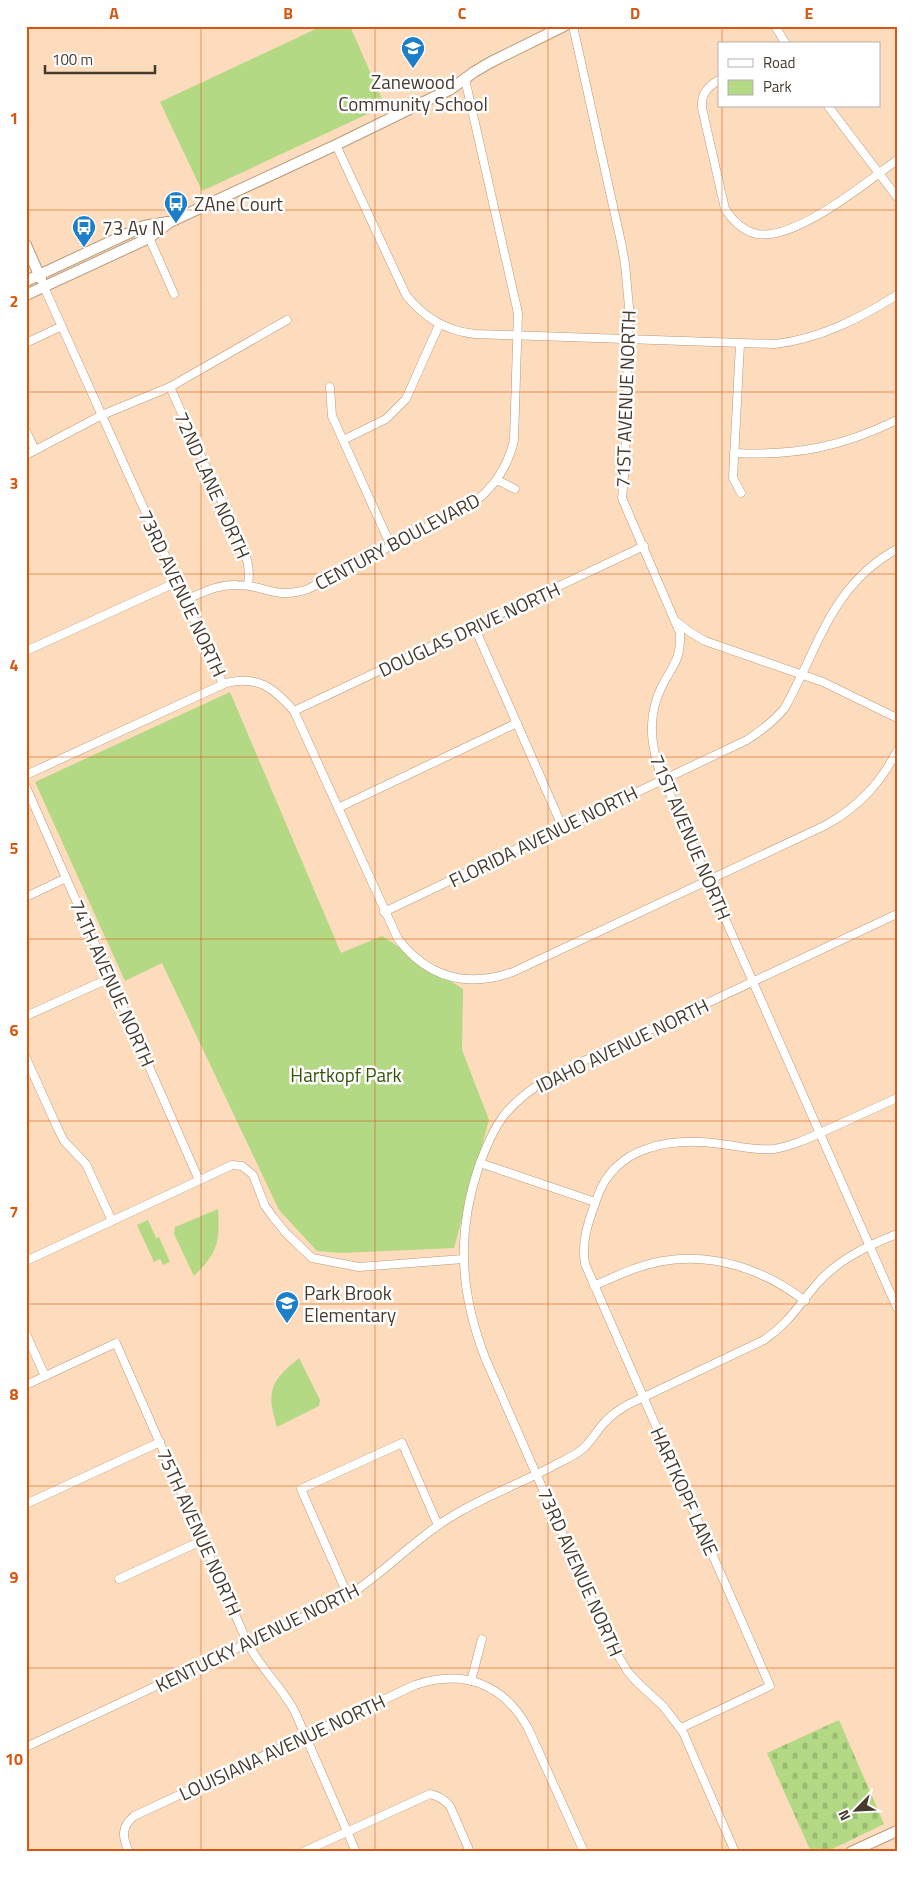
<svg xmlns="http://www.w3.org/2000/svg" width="923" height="1878" font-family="'Titillium Web',sans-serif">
<defs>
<pattern id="cemetery-stones" width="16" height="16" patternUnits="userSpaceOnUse" patternTransform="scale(1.25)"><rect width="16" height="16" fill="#b3d984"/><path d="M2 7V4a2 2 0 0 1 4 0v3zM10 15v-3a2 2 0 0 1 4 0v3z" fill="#9bbb72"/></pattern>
</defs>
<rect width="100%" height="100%" fill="#fcdcbc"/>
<!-- green -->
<g fill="#b3d984">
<polygon points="322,26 350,26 385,106 202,191 160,102"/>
<polygon points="230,692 341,953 382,936 463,989 462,1050 489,1120 454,1248 341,1253 317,1251 279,1210 162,963 125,981 35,782"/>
<path d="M218,1209C220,1242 218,1252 194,1276L174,1234L175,1227Z"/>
<polygon points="148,1220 156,1238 159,1237 170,1262 163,1265 160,1259 154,1262 137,1225"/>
<path d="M299,1358L320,1400L319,1406L277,1427C266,1392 270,1381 299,1358Z"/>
</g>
<!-- cemetery -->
<polygon fill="url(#cemetery-stones)" points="839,1720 884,1824 826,1852 811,1852 767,1753"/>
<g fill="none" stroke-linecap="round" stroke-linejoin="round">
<!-- street casing -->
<g stroke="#b89b7c" stroke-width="9">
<g id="street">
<path d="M573,26L621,242L625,264L629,307L625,465L622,498L680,633C681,661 673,664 662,686C648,714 650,741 659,769L897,1308"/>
<polyline points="775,26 786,44"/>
<path d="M719,80C707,87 701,94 702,108L725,209C733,221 743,231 757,234C795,241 867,182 897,160"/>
<polyline points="828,106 897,197"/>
<path d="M336,145L406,295C424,318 446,331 475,334L775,344C819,339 859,319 897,295"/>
<polyline points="144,226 174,294"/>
<polyline points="44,287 223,684"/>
<polyline points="26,343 62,326"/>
<polyline points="740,344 733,478 741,493"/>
<path d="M170,387L244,551C249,563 250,573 248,585"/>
<polyline points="330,387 332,416 391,546"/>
<polyline points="26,431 35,450"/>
<polyline points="343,440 386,419 406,399 439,325"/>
<path d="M734,453C795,456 842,447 897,420"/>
<polyline points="26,455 102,415 170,387 287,320"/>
<polyline points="497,480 515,489"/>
<path d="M185,600C202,593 218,584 237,585C266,585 275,600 308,589L473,503C495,487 508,466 514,440L518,313L465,79"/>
<polyline points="677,622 690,632 705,641 823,682 897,718"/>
<polyline points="474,626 562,826"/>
<polyline points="26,651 177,582"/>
<polyline points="294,711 644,546"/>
<path d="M26,775L226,683C258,675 274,688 294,711L398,939C428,978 467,988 513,972L826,825C858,807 880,784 897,751"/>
<polyline points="26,787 199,1180"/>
<polyline points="338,808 517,723"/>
<polyline points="26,897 66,878"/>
<path d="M384,912L747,740C761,731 773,722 784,709C819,648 830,586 897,549"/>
<polyline points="26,1016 110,978"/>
<polyline points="26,1058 58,1129 64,1141 86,1164 112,1221"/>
<polyline points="480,1163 595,1202"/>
<polyline points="26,1261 232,1165 242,1166 253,1175 265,1206 273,1217 286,1233 312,1258 359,1267 463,1259"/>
<path d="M594,1286C616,1276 639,1265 663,1261C714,1252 765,1270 805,1301"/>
<polyline points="26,1334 45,1376"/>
<path d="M26,1385L116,1343L248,1644C261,1669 282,1687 295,1712L356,1852"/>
<polyline points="26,1504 160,1442"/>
<polyline points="119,1579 203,1540"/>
<polyline points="348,1596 301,1489 402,1443 438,1525"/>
<polyline points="471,1681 482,1639"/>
<path d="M681,1728L770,1686L585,1264C581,1240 589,1220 597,1198C615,1145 672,1137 721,1144C739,1146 756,1151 774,1149C794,1146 813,1136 831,1128C853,1118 875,1108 897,1098"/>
<path d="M26,1747L348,1596C388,1570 419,1534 461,1511C491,1494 523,1482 553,1466C562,1461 572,1457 580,1451C591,1443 596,1431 605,1422C612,1414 620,1409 629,1404L764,1340C788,1324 798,1306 816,1285C837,1260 867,1246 897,1234"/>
<path d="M129,1852C122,1837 121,1827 134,1816L415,1685C463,1669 503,1683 528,1728L584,1852"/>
<path d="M303,1852L430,1794C439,1796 444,1799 450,1806L470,1852"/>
<path d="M735,1852L683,1732L663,1706L639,1684L628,1672L611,1644L486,1360C460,1294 456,1233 479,1166C485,1149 493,1130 504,1115C518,1098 535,1086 554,1075L897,914"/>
</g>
</g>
<!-- secondary casing -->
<g stroke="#b89b7c" stroke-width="12">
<g id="secondary">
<polyline points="26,245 41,279"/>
<polyline points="26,281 144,226 168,222"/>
<polyline points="26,295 149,238 170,222 336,145 432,98 451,89 474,72 491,62 564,26"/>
<polyline points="851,1852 897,1831"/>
</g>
</g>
<!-- street -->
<use href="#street" stroke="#fff" stroke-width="8"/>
<!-- secondary -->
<use href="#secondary" stroke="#fff" stroke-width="10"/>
</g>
<!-- grid -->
<path fill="none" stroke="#d8560f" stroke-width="1" stroke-opacity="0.55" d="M201,26V1852M375,26V1852M548,26V1852M722,26V44M722,106V1852M26,210H897M26,392H897M26,574H897M26,757H897M26,939H897M26,1121H897M26,1304H897M26,1486H897M26,1668H897"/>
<!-- icons -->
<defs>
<g id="school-pin" transform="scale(1.25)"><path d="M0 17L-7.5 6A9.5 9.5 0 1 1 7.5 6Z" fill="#1d7eca" stroke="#fff"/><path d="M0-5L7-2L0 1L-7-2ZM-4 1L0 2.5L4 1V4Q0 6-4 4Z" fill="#fff"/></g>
<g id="bus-pin" transform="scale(1.25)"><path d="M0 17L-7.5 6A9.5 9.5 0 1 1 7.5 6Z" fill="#1d7eca" stroke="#fff"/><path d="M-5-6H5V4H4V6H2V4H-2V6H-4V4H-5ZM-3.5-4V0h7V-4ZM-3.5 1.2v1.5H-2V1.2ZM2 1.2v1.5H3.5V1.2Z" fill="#fff"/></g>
</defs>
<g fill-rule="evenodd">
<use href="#school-pin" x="413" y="48"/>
<use href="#bus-pin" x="176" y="203"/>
<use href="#bus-pin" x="84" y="227"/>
<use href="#school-pin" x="287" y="1303"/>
</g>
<g text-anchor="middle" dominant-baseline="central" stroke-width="5" stroke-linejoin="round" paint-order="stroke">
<!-- poi labels -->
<g font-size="19" fill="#463a2d" stroke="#fff" text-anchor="start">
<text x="413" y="81" text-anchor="middle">Zanewood<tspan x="413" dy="22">Community School</tspan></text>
<text x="194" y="203">ZAne Court</text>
<text x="102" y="227">73 Av N</text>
<text x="304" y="1292">Park Brook<tspan x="304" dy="22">Elementary</tspan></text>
</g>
<!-- street labels -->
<g font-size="19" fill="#463a2d" stroke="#fff">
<text transform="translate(625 399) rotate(-88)">71ST AVENUE NORTH</text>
<text transform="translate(213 485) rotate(66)">72ND LANE NORTH</text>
<text transform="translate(397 541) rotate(-28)">CENTURY BOULEVARD</text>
<text transform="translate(183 593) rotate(65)">73RD AVENUE NORTH</text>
<text transform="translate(469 629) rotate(-25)">DOUGLAS DRIVE NORTH</text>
<text transform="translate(543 836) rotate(-26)">FLORIDA AVENUE NORTH</text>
<text transform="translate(691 837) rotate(67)">71ST AVENUE NORTH</text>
<text transform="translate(113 983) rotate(66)">74TH AVENUE NORTH</text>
<text transform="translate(622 1045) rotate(-26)">IDAHO AVENUE NORTH</text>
<text transform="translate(685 1491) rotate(66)">HARTKOPF LANE</text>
<text transform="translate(200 1532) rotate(66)">75TH AVENUE NORTH</text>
<text transform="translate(581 1572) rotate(66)">73RD AVENUE NORTH</text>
<text transform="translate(257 1637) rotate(-26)">KENTUCKY AVENUE NORTH</text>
<text transform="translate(282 1747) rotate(-25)">LOUISIANA AVENUE NORTH</text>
</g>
<!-- park labels -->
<g font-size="19" fill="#385209" stroke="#fff">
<text x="346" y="1074">Hartkopf Park</text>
</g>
</g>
<!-- border -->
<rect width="923" height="1878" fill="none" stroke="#ffffff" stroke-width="55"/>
<!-- legend -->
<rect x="718" y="42" width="162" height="65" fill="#ffffff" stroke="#b5b0ab"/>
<rect x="728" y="59" width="25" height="8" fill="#ffffff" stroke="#b5b0ab"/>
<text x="763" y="68" font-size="15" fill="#463a2d">Road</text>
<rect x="728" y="80" width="25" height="15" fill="#b3d984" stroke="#b5b0ab"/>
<text x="763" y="92" font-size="15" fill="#463a2d">Park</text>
<!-- north arrow -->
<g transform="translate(856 1810) rotate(246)" stroke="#ffffff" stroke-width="4" paint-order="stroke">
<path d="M0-4L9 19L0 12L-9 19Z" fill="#463a2d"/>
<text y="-8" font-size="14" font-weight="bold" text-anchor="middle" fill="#463a2d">N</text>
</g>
<!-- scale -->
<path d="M45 65v8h110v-8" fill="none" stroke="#463a2d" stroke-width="2.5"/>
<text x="52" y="65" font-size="15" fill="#463a2d" stroke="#ffffff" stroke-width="4" paint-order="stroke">100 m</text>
<rect x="28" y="28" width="868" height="1822" fill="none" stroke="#d8560f" stroke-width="2"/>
<g font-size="16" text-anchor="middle" font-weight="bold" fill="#d8560f">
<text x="114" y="19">A</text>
<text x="288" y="19">B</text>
<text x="462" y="19">C</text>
<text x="635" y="19">D</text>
<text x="809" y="19">E</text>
<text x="14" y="124">1</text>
<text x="14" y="307">2</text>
<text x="14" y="489">3</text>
<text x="14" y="671">4</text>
<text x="14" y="854">5</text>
<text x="14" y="1036">6</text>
<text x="14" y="1218">7</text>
<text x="14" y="1400">8</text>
<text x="14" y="1583">9</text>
<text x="14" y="1765">10</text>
</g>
</svg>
